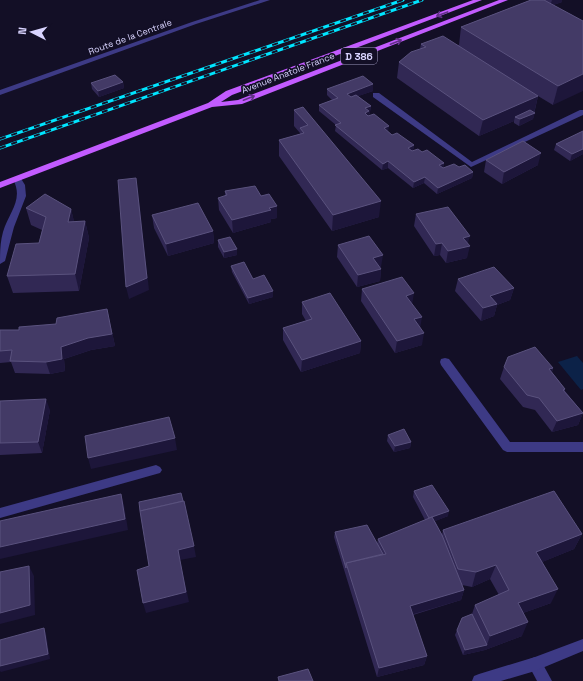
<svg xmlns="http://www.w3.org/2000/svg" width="583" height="681" font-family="'Space Grotesk',sans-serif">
<rect width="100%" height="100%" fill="#130f26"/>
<!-- water -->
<polygon fill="#0c2248" points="577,356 583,363 583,389 581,390 558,362"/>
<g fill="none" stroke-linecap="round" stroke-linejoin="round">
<!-- service -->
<g fill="#3d3a85" fill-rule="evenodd">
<polygon points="445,358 449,359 510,442 583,442 583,452 507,452 503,450 441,365 440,362 441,359"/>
<polygon points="156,465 160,467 162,470 160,473 0,518 0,508"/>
<polygon points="535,657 540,659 552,681 537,681 528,664 530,659"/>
</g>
<!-- minor -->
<g fill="#3d3a85" fill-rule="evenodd">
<polygon points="260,0 270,0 196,24 0,95 0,90 192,22"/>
<polygon points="373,93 379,93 472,162 580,110 583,110 583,115 471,167 373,97"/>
<path d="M17,176L20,177L25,185L26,196L14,227L5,261L0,264C0,253 0,243 3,232C9,212 24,200 13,179Z"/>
<polygon points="583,639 583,651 535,671 501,681 472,681 474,676 479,674 535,657"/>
</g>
<!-- primary -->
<polygon fill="#c25bff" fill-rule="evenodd" points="473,0 482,0 232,95 221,102 238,100 499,0 508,0 242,104 212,107 0,188 0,182 208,103 226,91"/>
<!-- rail casing -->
<g stroke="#00e5ff" stroke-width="3">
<g id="rail">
<polyline points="0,139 403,0"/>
<polyline points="0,148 422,0"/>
</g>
</g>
<!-- rail -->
<use href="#rail" stroke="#130f26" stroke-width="2" stroke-dasharray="6" stroke-linecap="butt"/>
</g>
<!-- wall -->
<g fill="#312854">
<polygon points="531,0 562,0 562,2 553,5 583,21 553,105 538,96 533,119 519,126 514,123 514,121 479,136 397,78 399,62 420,49 421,44 459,45 461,27"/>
<polygon points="123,82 124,88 99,97 92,89 91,83"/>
<polygon points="327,89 373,91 358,96 371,106 369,116 392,135 414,145 413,150 422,152 444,163 443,168 459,167 473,172 472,178 437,194 424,183 413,188 388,168 382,170 335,131 336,125 319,111 319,105 332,100 327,95"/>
<polygon points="303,107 379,217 332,231 279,156 279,140 300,134 300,133 294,126 294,110"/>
<polygon points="583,131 583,154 570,161 554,150 556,144"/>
<polygon points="486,160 538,165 502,184 484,172"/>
<polygon points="225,191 261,196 277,206 277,218 271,219 271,222 233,233 219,210 218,198 225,196"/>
<polygon points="26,208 71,209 74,222 85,221 89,238 79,291 13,293 7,276 39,243 42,230 31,225"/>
<polygon points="416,214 468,244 467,258 446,263 440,255 434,256 414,226"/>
<polygon points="152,215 213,231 214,243 168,256 154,228"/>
<polygon points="218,240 237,255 224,258 218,247"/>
<polygon points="338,245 381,267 380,267 381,269 380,281 357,287 337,257"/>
<polygon points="231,266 253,279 273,297 249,304 232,272"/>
<polygon points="458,279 514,288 510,300 497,305 494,316 481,321 455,291"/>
<polygon points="362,289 413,305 420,327 422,345 395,353 361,301"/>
<polygon points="302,302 361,341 360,353 301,372 283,340 283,328 306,321 302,314"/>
<polygon points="107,309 115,346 91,350 64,359 65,371 50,374 15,373 11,362 0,363 0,330 19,330 56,324"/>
<polygon points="504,367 553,368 552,372 565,389 565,391 583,413 578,425 552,432 535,410 523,407 500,379"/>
<polygon points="0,401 50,410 42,453 0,455"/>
<polygon points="388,435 411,442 410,448 394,452 387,441"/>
<polygon points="414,491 448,516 435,521 442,535 443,530 582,534 574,549 542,562 551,603 523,613 522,636 485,650 463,655 455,635 457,630 472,614 475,605 499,595 490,579 472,587 462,585 464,590 461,600 413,615 427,656 424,665 377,677 334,537 335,532 377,544 378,539 425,520 413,497"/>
</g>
<!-- shaded-wall -->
<g fill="#1d163a">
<polygon points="552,0 562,0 562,2 550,6"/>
<polygon points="583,74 583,91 553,105 558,86"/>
<polygon points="123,82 124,88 99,97 98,91"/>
<polygon points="373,84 373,91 347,100 347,94"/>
<polygon points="538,96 534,113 515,117 514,121 479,136 483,120"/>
<polygon points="371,106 370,113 369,113 369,118 365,113 365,108"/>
<polygon points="535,113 533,119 519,126 520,119"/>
<polygon points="389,126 388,132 384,128"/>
<polygon points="414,145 413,152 408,148"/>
<polygon points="583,149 583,154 570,161 572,154"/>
<polygon points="541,153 538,165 502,184 504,172"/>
<polygon points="388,161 388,168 382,170 383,164"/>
<polygon points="444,163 443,169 439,165"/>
<polygon points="473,172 472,178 437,194 438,188"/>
<polygon points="425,177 424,183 413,188 414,182"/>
<polygon points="136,178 138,190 149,290 129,299 126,287"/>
<polygon points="381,201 379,217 332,231 333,215"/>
<polygon points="277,206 277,218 271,219 271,222 233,233 232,220"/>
<polygon points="71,209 75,225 68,222"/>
<polygon points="85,221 89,238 79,291 75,274"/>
<polygon points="213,231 214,243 168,256 166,244"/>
<polygon points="470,236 467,246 470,246 467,258 446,263 448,251 463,238"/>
<polygon points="442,243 440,255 434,256 436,244"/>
<polygon points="237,249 237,255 224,258 224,252"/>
<polygon points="383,255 381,267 372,270 373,258"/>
<polygon points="381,269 380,281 357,287 358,275"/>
<polygon points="514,288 510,300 497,305 494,316 481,321 483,308 490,296"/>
<polygon points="273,291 273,297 249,304 248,298"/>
<polygon points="414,293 412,305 406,296"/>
<polygon points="107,309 115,346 91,350 64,359 65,371 50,374 46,362 61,347"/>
<polygon points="422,317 420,329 414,319"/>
<polygon points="424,333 422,345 395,353 397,341"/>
<polygon points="361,341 360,353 301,372 302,360"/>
<polygon points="553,368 549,380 549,369"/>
<polygon points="46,399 50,410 42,453 38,442"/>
<polygon points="583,413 578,425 552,432 557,421"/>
<polygon points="175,438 177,450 91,469 88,458"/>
<polygon points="411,442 410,448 394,452 395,446"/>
<polygon points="121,494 124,505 128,530 0,559 0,547"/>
<polygon points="449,511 448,516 428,524 429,518"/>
<polygon points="582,534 574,549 530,567 536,552"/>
<polygon points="194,546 196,557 180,560 189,602 146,613 143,603 178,550"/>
<polygon points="496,565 490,579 472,587 476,572"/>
<polygon points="29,566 34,576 35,615 0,624 0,613"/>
<polygon points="558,589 551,603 512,617 518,603"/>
<polygon points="464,590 461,600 407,616 410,606"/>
<polygon points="528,622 522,636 485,650 463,655 465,650 487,645 490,636"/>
<polygon points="44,628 46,633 50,659 1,672 0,671 0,666"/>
<polygon points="427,656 424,665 377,677 379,668"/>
</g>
<!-- building -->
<g fill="#433a66" stroke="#5a527e">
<polygon points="531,0 544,0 583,21 583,74 558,86 461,27"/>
<polygon points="443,36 538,96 483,120 399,62 411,52 426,47 421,44"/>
<polygon points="115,75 123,82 98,91 91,83"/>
<polygon points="363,76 373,84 347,94 351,97 356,95 371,106 365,108 369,111 365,113 368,116 374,114 389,126 384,128 392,135 397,133 414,145 408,148 412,151 418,149 422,152 427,150 444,163 439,165 443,168 454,164 459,167 465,165 473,172 438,188 425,177 414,182 388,161 383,164 335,125 341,123 319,105 338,98 327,89"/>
<polygon points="303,107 381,201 333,215 279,140 304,133 300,128 308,125 294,110"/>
<polygon points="530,110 535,113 520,119 515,117"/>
<polygon points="583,131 583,149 572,154 556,144"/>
<polygon points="523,141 541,153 504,172 486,160"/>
<polygon points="136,178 147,278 126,287 118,180"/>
<polygon points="255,186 261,196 269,194 277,206 269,208 271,210 232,220 218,198 227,195 225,191"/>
<polygon points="45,194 71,209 68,222 85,221 75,274 7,276 16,244 39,243 46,217 26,208"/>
<polygon points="198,203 213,231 166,244 152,215"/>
<polygon points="448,207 470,236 463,238 470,246 448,251 442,243 436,244 416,214"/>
<polygon points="369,236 383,255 373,258 381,269 358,275 338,245"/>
<polygon points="230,237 237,249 224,252 218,240"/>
<polygon points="244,262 253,279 264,275 273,291 248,298 231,266"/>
<polygon points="494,267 514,288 490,296 497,304 483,308 458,279"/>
<polygon points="402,277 414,293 406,296 422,317 414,319 424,333 397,341 362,289"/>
<polygon points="330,293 361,341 302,360 283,328 312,319 302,302"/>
<polygon points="107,309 112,334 88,338 61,347 62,359 46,362 10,361 12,350 0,351 0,330 19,330 19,327 56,324 57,318"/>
<polygon points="535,347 553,368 549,369 565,389 563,390 583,413 557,421 539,398 527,395 504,367 508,357"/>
<polygon points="46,399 38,442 0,443 0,401"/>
<polygon points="169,417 175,438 88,458 85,436"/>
<polygon points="404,429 411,442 395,446 388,435"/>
<polygon points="432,485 449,511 429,518 414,491"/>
<polygon points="554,491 582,534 536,552 558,589 518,603 528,622 490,636 475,605 509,590 496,565 476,572 458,569 443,530"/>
<polygon points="181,493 183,501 140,511 139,502"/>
<polygon points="121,494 125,519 0,547 0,521"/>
<polygon points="184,501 194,546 178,550 186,592 143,603 137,570 149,566 140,511"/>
<polygon points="432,517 442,535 464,590 410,606 427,656 379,668 346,563 386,554 378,539"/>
<polygon points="367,525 383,554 346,563 346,568 335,532"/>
<polygon points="29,566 30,605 0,613 0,572"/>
<polygon points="472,614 487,645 465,650 457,630 462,618"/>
<polygon points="44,628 48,654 0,666 0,640"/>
<polygon points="308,669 313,681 279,681 278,677"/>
</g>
<!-- one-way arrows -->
<defs><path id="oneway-shaft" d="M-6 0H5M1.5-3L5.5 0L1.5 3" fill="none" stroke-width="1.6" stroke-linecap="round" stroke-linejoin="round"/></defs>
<g stroke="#623188">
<use href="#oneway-shaft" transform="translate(442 14) rotate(160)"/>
<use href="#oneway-shaft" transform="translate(396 42) rotate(-21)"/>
<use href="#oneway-shaft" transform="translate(249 98) rotate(-21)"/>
</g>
<g text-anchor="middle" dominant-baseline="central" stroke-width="3.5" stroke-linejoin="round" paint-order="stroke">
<!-- far-street labels -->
<g font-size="9" fill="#d9d4ff" stroke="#130f26">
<text transform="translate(130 37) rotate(-20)">Route de la Centrale</text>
<text transform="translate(288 73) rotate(-21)">Avenue Anatole France</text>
</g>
<!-- shield labels -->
<rect fill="#130f26" stroke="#9e99be" stroke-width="1" x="341" y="48" width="36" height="16" rx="3"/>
<g font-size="10" font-weight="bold" fill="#d9d4ff">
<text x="359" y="56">D 386</text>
</g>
</g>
<!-- north arrow -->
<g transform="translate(32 32) rotate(276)" stroke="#130f26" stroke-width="3" paint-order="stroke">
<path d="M0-3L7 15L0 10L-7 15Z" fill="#d9d4ff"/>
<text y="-6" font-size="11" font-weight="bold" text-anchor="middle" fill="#d9d4ff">N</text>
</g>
</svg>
